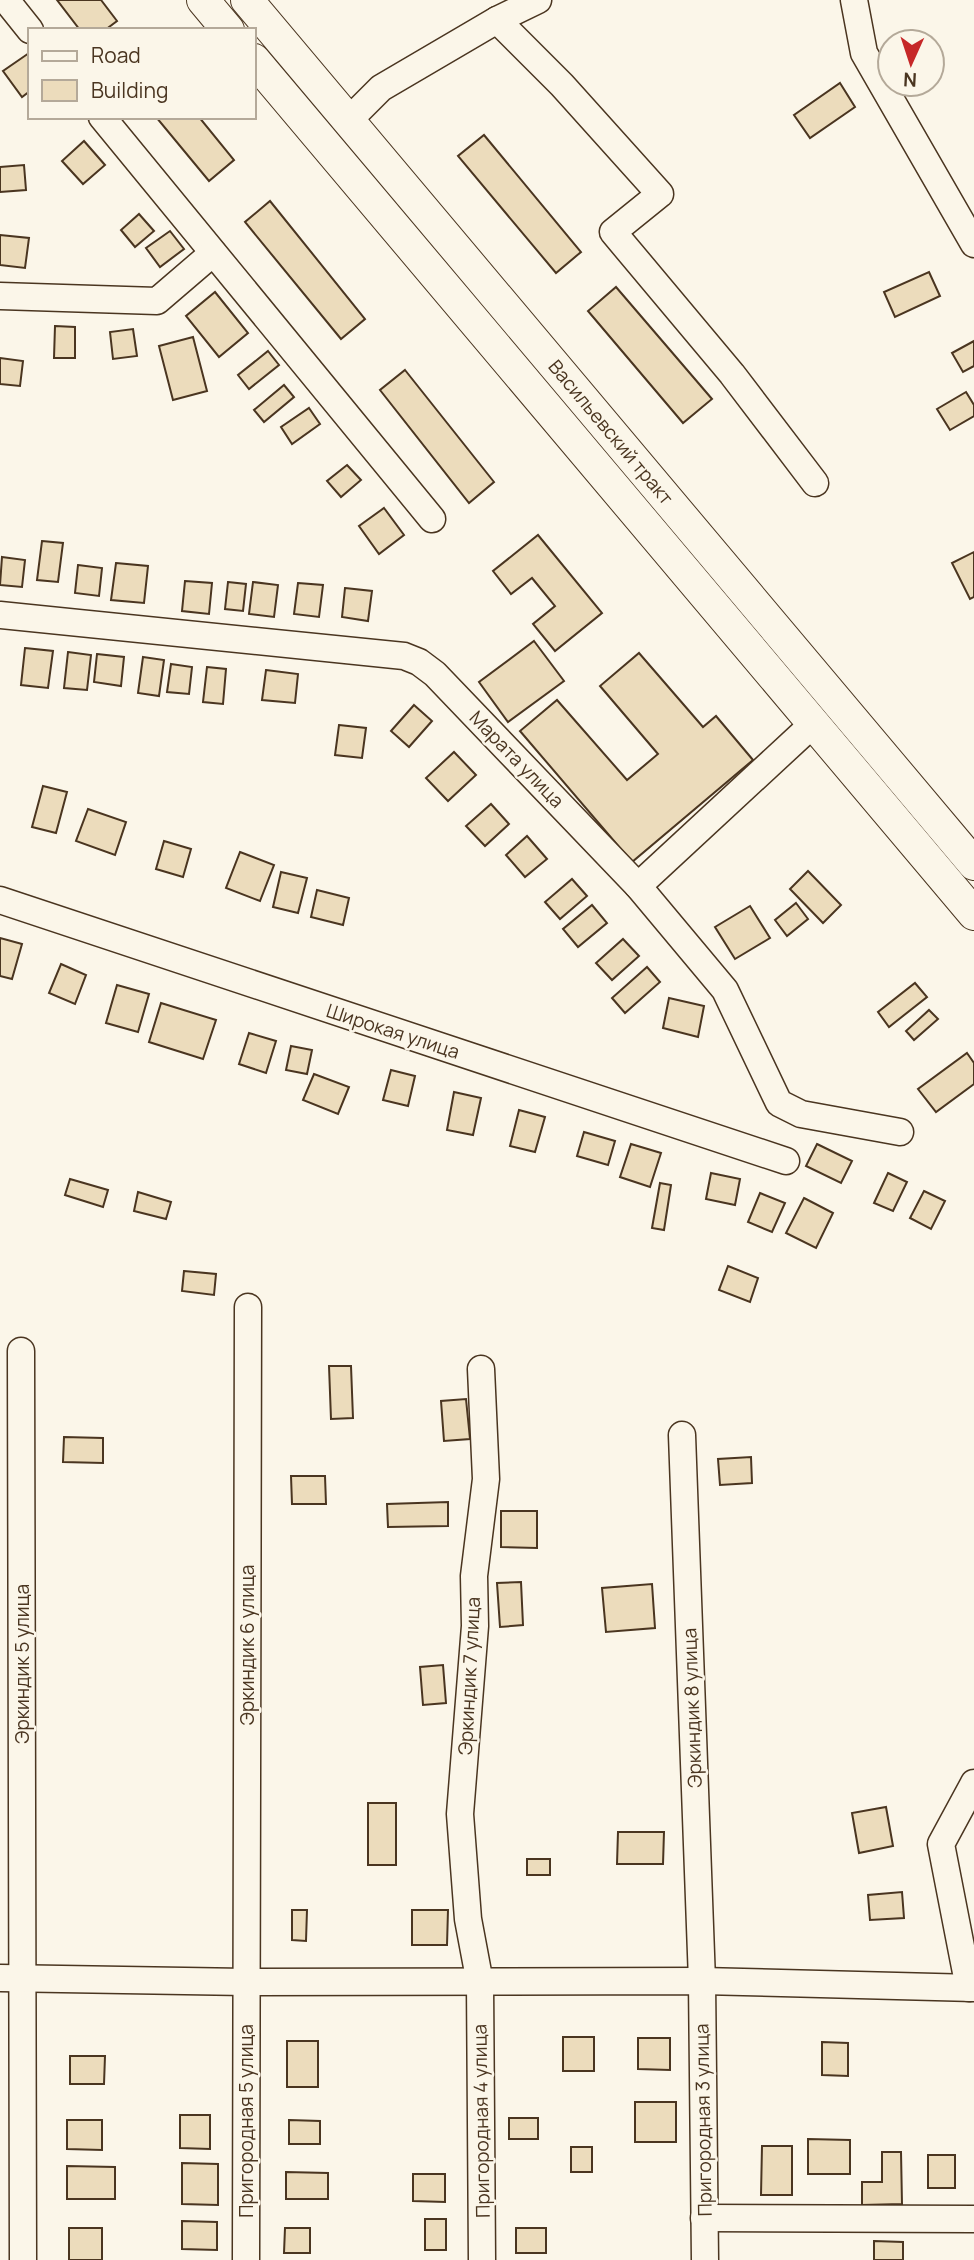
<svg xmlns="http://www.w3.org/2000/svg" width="974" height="2260" font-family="Manrope,sans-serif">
<rect width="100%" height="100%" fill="#fbf6e9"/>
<!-- building -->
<g fill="#ecdcbc" stroke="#4a3520" stroke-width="2">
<polygon points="57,0 101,0 117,21 105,30 80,30"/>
<polygon points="29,53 30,91 22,97 3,71"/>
<polygon points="840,83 855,107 810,138 794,115"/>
<polygon points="156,117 199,117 234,160 209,181"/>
<polygon points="484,135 581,252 556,273 458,156"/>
<polygon points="84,141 105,165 83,184 62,161"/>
<polygon points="24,165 26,190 0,192 0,167"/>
<polygon points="270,201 365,319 341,339 245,222"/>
<polygon points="139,214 154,231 135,247 121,230"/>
<polygon points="170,231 184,249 160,267 146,248"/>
<polygon points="0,235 29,238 25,268 0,265"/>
<polygon points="929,272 940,296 895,317 884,292"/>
<polygon points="616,287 712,399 683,423 588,311"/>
<polygon points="215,292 248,333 219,357 186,316"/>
<polygon points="55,326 75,327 75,358 54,358"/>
<polygon points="133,329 137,356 113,359 110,332"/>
<polygon points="193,337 207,391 173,400 159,346"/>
<polygon points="974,341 974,366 963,372 952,353"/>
<polygon points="268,351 279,365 249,389 238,375"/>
<polygon points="0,358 23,361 20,386 0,384"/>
<polygon points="405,370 494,482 469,503 380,390"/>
<polygon points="284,385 294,397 264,422 254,410"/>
<polygon points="966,392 974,405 974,416 950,430 937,409"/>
<polygon points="309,408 320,424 292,444 281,427"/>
<polygon points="347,465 361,480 341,497 327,481"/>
<polygon points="384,508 404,535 379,554 359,526"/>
<polygon points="538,535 602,613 555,651 533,624 555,606 532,578 511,594 493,571"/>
<polygon points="42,541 63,543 58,582 37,580"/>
<polygon points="974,552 974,597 970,599 952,563"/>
<polygon points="2,557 25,560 22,587 0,585"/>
<polygon points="116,563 148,566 144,603 111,600"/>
<polygon points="78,565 102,568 99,596 75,593"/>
<polygon points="185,581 212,583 209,614 182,611"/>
<polygon points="228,582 246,584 243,611 225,609"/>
<polygon points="253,582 278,585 274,617 249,614"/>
<polygon points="298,583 323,585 319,617 294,614"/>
<polygon points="345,588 372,591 368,621 342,617"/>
<polygon points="534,641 564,681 508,722 479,682"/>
<polygon points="25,648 53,651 48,688 21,685"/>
<polygon points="68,652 91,655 87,690 64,688"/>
<polygon points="639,653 703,727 716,716 753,760 632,862 520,731 557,700 627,780 658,754 600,686"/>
<polygon points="97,654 124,657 121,686 94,682"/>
<polygon points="143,657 164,660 159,696 138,693"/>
<polygon points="171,664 192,667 189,694 167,692"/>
<polygon points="207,667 226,669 223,704 203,702"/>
<polygon points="266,670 298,674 295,703 262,700"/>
<polygon points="414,705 432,721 409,747 391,731"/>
<polygon points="339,725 366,728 362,758 335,755"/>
<polygon points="454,752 476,775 448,801 426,778"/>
<polygon points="43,786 67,792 56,833 32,827"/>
<polygon points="491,804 509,824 485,846 466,826"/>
<polygon points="88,809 126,822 115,855 76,841"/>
<polygon points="527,836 547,859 525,877 506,855"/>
<polygon points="164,841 191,849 183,877 156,869"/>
<polygon points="240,852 274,865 260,901 226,888"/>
<polygon points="808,871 841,905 823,923 790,889"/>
<polygon points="281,872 307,878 298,913 273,907"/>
<polygon points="572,879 587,896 560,919 545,902"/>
<polygon points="317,890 349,898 343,925 311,917"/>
<polygon points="796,903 808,919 787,936 775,920"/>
<polygon points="592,905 607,923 578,947 563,929"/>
<polygon points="750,906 770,938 735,959 715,927"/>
<polygon points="0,938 22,944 12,979 0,976"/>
<polygon points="623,939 639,956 612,980 596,963"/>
<polygon points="61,964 86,975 75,1004 49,993"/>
<polygon points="647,967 660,982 625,1013 612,998"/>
<polygon points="915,983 927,997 889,1027 878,1012"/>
<polygon points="117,985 149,994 138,1032 106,1023"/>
<polygon points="669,998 704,1006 698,1037 663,1028"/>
<polygon points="161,1003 216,1020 203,1059 149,1042"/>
<polygon points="929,1010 938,1019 914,1040 906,1031"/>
<polygon points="249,1033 276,1041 266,1073 239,1064"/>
<polygon points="291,1046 312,1050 307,1074 286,1070"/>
<polygon points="967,1053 974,1063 974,1084 936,1112 918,1089"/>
<polygon points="391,1070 415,1076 408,1106 383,1100"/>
<polygon points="314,1074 349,1087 338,1114 303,1100"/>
<polygon points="454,1092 481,1098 473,1135 447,1130"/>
<polygon points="519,1110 545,1117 535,1152 510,1146"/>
<polygon points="584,1132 615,1141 608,1165 577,1156"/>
<polygon points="631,1144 661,1153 650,1187 620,1177"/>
<polygon points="817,1144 852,1161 841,1183 806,1166"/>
<polygon points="711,1173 740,1179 735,1205 706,1199"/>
<polygon points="888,1173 907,1182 893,1211 874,1203"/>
<polygon points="70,1179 108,1190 103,1207 65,1195"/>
<polygon points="660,1183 671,1185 664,1230 652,1228"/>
<polygon points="924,1191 945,1201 931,1229 910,1218"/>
<polygon points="138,1192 171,1202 166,1219 134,1211"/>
<polygon points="760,1193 785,1203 772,1232 748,1222"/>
<polygon points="804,1198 833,1213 816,1248 786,1233"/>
<polygon points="728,1266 758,1278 750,1302 719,1290"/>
<polygon points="184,1271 216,1274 214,1295 182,1291"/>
<polygon points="329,1366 351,1366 353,1418 331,1419"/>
<polygon points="466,1399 470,1439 444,1441 441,1401"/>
<polygon points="64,1437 103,1438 103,1463 63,1462"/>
<polygon points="751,1457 752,1483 720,1485 718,1459"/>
<polygon points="291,1476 325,1476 326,1504 292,1504"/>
<polygon points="448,1502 448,1526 388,1527 387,1504"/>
<polygon points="501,1511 537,1511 537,1548 501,1547"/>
<polygon points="521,1582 523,1625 500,1627 497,1583"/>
<polygon points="652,1584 655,1628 606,1632 602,1588"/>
<polygon points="443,1665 446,1703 423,1705 420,1667"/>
<rect x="368" y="1803" width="28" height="62"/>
<polygon points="886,1807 893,1846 859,1853 852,1813"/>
<polygon points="618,1832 664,1832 663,1864 617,1864"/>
<rect x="527" y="1859" width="23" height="16"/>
<polygon points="902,1892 904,1918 870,1920 868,1895"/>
<polygon points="292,1910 307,1910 306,1941 292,1940"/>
<polygon points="412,1910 448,1910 447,1945 412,1945"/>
<rect x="563" y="2037" width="31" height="34"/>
<polygon points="638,2038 670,2038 670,2070 638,2069"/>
<rect x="287" y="2041" width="31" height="46"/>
<polygon points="822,2042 848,2043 848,2076 822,2075"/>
<polygon points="70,2056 105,2056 104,2084 70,2084"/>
<rect x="635" y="2102" width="41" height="40"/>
<polygon points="180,2115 210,2115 210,2149 180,2148"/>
<rect x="509" y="2118" width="29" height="21"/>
<polygon points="67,2120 102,2120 102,2150 67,2149"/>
<polygon points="289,2120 320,2121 320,2144 289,2144"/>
<polygon points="808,2139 850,2140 850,2174 808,2174"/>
<polygon points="762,2146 792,2146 792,2195 761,2195"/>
<rect x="571" y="2147" width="21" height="25"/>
<polygon points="882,2152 901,2152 902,2204 862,2205 862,2182 882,2182"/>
<rect x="928" y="2155" width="27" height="33"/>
<polygon points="182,2163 218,2164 218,2205 182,2204"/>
<polygon points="67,2166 115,2167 115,2199 67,2199"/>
<polygon points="286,2172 328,2173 328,2199 286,2199"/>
<polygon points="413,2174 445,2174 445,2202 413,2201"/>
<rect x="425" y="2219" width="21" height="31"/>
<polygon points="182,2221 217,2222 217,2250 182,2249"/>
<rect x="69" y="2228" width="33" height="32"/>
<polygon points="285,2228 310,2228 310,2253 284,2253"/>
<rect x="516" y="2228" width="30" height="25"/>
<polygon points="874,2241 903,2242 903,2260 874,2260"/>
</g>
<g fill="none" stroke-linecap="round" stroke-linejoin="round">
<!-- minor casing -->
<g stroke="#4a3520" stroke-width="29">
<g id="minor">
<polyline points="6,0 30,30"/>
<polyline points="854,0 864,53 974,244"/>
<polyline points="497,20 562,85 660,194 613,232 732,374 815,483"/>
<polyline points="102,117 432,519"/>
<polyline points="349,120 381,88 497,20 538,0"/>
<polyline points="0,296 157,301 213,253"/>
<polyline points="0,615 404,656 419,662 435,674 638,886 725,990 779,1103 801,1114 900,1132"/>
<polyline points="638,886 813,724"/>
<polyline points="0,900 786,1161"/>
<polyline points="21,1351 23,2260"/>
<polyline points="481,1369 486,1479 474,1576 475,1626 460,1814 468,1919 480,1983 482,2260"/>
<polyline points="682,1435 702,1981 705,2260"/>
<polyline points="0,1978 246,1982 702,1981 974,1988"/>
<polyline points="969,1988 941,1844 974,1783"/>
<polyline points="704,2218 974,2219"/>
<polyline points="246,2260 248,1307"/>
</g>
</g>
<!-- major casing -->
<g stroke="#4a3520" stroke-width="34">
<g id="major">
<polyline points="203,0 228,30"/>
<polyline points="247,0 974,864"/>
<polyline points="254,60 974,914"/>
</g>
</g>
<!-- minor -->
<use href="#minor" stroke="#fbf6e9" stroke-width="26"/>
<!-- major -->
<use href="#major" stroke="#fbf6e9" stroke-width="32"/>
</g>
<g text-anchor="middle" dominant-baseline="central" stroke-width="5" stroke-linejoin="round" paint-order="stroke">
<!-- street labels -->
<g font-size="19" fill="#4a3520" stroke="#fbf6e9">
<text transform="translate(611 432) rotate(50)">Васильевский тракт</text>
<text transform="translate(517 759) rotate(46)">Марата улица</text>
<text transform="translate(393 1031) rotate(18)">Широкая улица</text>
<text transform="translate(247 1645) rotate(-90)">Эркиндик 6 улица</text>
<text transform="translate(22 1664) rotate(-90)">Эркиндик 5 улица</text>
<text transform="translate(469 1676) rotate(-87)">Эркиндик 7 улица</text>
<text transform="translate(692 1708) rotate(-92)">Эркиндик 8 улица</text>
<text transform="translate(703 2120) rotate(-91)">Пригородная 3 улица</text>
<text transform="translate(246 2121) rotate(-90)">Пригородная 5 улица</text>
<text transform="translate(481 2121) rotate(-91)">Пригородная 4 улица</text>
</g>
</g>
<!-- legend -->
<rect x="28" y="28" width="228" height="91" fill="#fbf6e9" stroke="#b4a999" stroke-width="2"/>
<rect x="42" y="51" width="35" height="10" fill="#fbf6e9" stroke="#b4a999" stroke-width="2"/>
<text x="91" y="63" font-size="21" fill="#4a3520">Road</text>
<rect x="42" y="80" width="35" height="21" fill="#ecdcbc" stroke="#b4a999" stroke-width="2"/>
<text x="91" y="98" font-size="21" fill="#4a3520">Building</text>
<!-- north arrow -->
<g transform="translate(911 63) rotate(183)"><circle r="33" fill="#fbf6e9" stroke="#b4a999" stroke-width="2"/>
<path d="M0-5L12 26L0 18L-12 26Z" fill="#c62828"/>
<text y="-10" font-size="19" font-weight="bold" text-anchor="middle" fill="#4a3520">N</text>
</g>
</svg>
